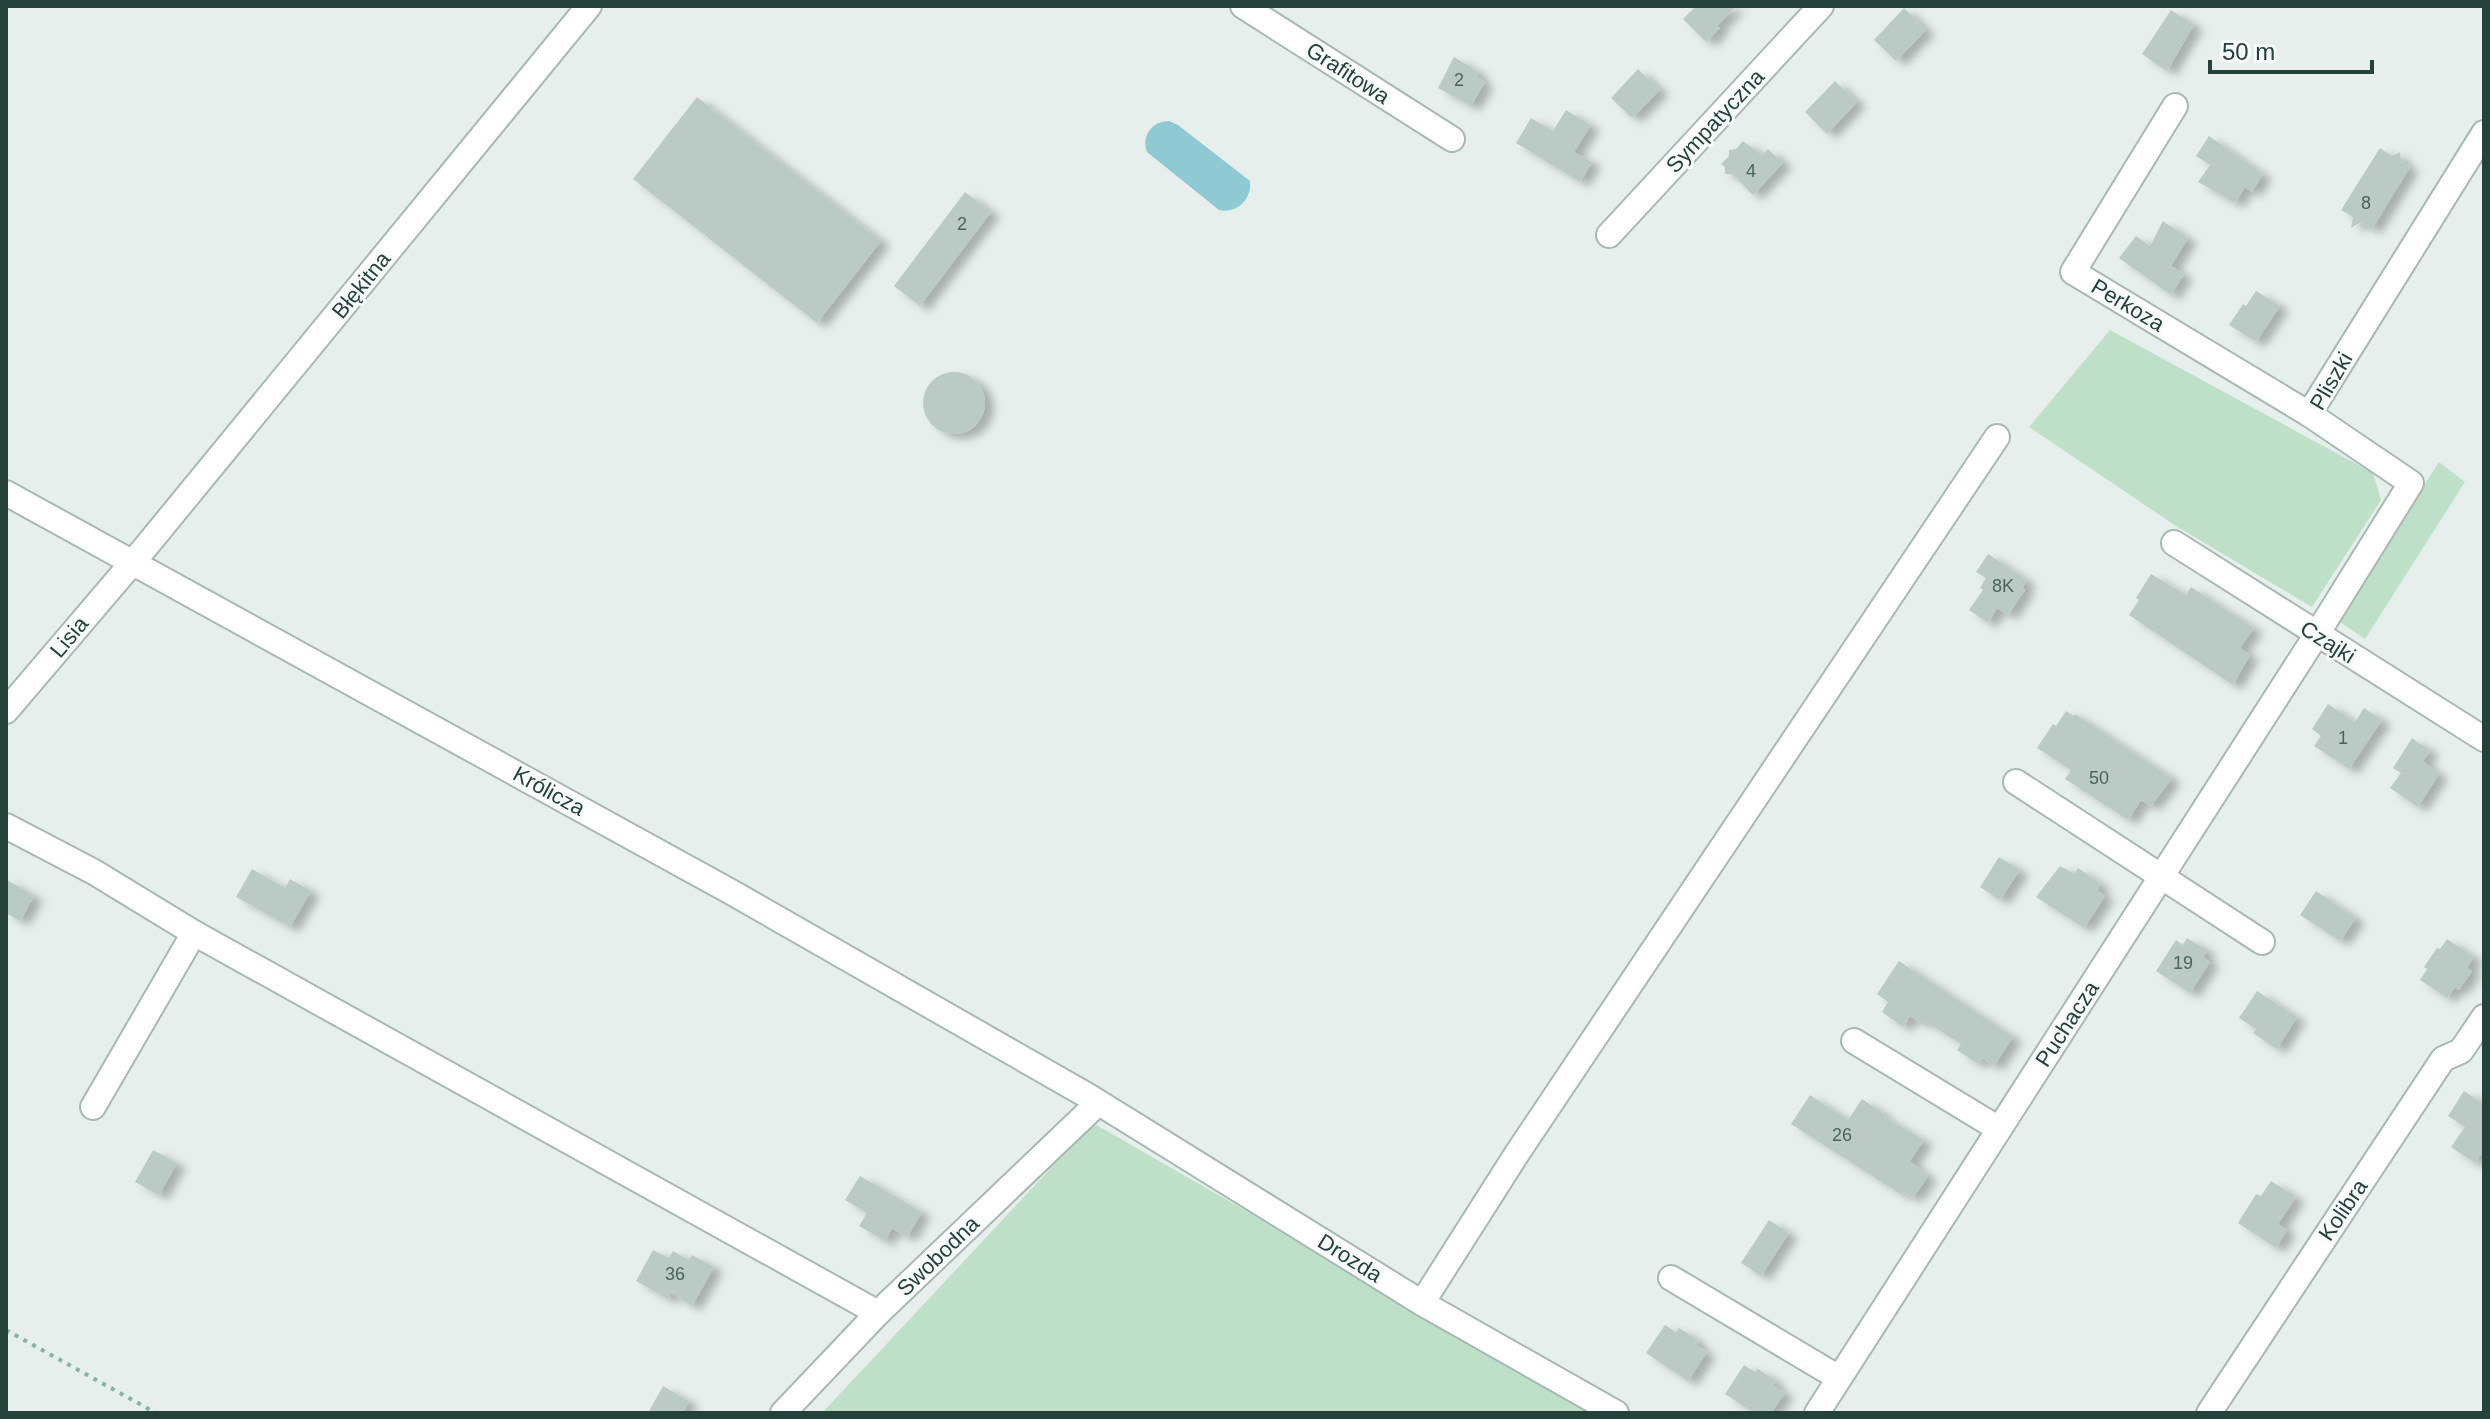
<svg xmlns="http://www.w3.org/2000/svg" width="2490" height="1419" font-family="Arial,sans-serif">
<defs>
<filter id="shadow"><feDropShadow dx="9" dy="5" stdDeviation="4" flood-color="#0004"/></filter>
</defs>
<rect width="100%" height="100%" fill="#e6efeb"/>
<!-- green -->
<g fill="#bfe0c8">
<polygon points="2110,330 2373,473 2381,500 2312,607 2176,526 2029,427"/>
<polygon points="2439,462 2465,482 2365,639 2337,620"/>
<polygon points="1093,1123 1598,1413 822,1413"/>
</g>
<!-- water -->
<path fill="#8ec9d4" d="M1169,121L1178,125L1250,181C1252,199 1237,214 1219,210L1147,152C1141,136 1152,121 1169,121Z"/>
<!-- building -->
<g fill="#bbcac4" filter="url(#shadow)">
<polygon points="1696,6 1736,6 1717,26 1720,28 1706,42 1683,19"/>
<polygon points="1904,8 1926,30 1896,61 1874,40"/>
<polygon points="2171,10 2194,25 2167,71 2142,54"/>
<polygon points="1454,57 1479,72 1476,76 1485,82 1471,106 1438,88"/>
<polygon points="1638,69 1660,90 1632,118 1611,98"/>
<polygon points="1835,81 1857,102 1827,134 1805,112"/>
<polygon points="697,97 881,241 817,323 633,179"/>
<polygon points="1566,110 1591,125 1574,152 1592,162 1580,182 1516,143 1531,118 1553,131"/>
<polygon points="2209,136 2263,174 2252,192 2245,187 2235,203 2198,182 2210,165 2196,156"/>
<polygon points="1743,141 1762,155 1768,149 1783,163 1753,195 1732,174 1725,174 1725,167 1721,164 1729,156 1729,150 1736,149"/>
<polygon points="2380,148 2392,156 2400,152 2401,161 2410,167 2372,229 2361,222 2351,228 2353,217 2341,210"/>
<polygon points="965,192 991,212 920,306 894,286"/>
<polygon points="2163,221 2188,238 2171,266 2184,274 2171,295 2119,258 2136,236 2150,246"/>
<polygon points="2256,291 2280,306 2256,342 2229,325 2243,304 2246,306"/>
<circle cx="954" cy="403" r="31"/>
<polygon points="1988,554 2027,580 2022,588 2025,590 2008,615 1997,608 1988,623 1969,610 1983,590 1980,588 1986,578 1976,572"/>
<polygon points="2151,574 2186,595 2191,587 2254,628 2240,648 2250,655 2233,685 2129,615 2139,600 2136,598"/>
<polygon points="2328,704 2355,722 2364,708 2382,720 2349,769 2314,746 2321,736 2312,729"/>
<polygon points="2066,711 2074,716 2075,714 2172,778 2151,806 2141,800 2128,820 2065,779 2071,770 2037,748 2053,724 2056,726"/>
<polygon points="2412,738 2430,751 2423,761 2439,774 2418,807 2390,788 2401,773 2393,768"/>
<polygon points="1999,857 2020,870 2000,900 1980,887"/>
<polygon points="2060,866 2074,874 2078,868 2101,884 2097,890 2105,896 2084,928 2036,897"/>
<polygon points="252,869 285,888 290,879 311,891 290,927 236,897"/>
<polygon points="6,879 34,896 20,921 6,913"/>
<polygon points="2316,891 2356,918 2340,941 2300,915"/>
<polygon points="2187,938 2207,950 2203,957 2210,962 2190,993 2156,971 2176,940 2183,945"/>
<polygon points="2447,939 2474,957 2467,968 2472,971 2459,990 2455,987 2447,998 2420,980 2427,969 2424,967 2437,948 2440,949"/>
<polygon points="1899,961 2013,1037 1994,1066 1982,1058 1978,1064 1957,1050 1961,1044 1923,1020 1921,1023 1910,1016 1903,1027 1882,1012 1888,1002 1877,994"/>
<polygon points="2257,991 2297,1017 2277,1049 2253,1033 2256,1029 2239,1018"/>
<polygon points="2464,1091 2484,1104 2484,1150 2475,1163 2451,1147 2465,1127 2448,1116"/>
<polygon points="1810,1095 1848,1120 1862,1099 1883,1113 1882,1115 1924,1140 1910,1161 1928,1176 1913,1198 1904,1192 1902,1195 1791,1124"/>
<polygon points="153,1150 177,1163 159,1195 135,1182"/>
<polygon points="860,1176 922,1212 907,1237 892,1228 885,1241 859,1226 867,1213 845,1200"/>
<polygon points="2271,1181 2296,1197 2278,1224 2287,1230 2276,1248 2238,1223 2256,1194 2261,1196"/>
<polygon points="1769,1220 1789,1233 1761,1276 1741,1263"/>
<polygon points="653,1250 669,1258 673,1251 689,1260 692,1255 714,1267 692,1306 671,1293 668,1299 636,1281"/>
<polygon points="1665,1325 1676,1332 1679,1328 1699,1341 1696,1345 1707,1352 1688,1381 1646,1353"/>
<polygon points="1744,1365 1755,1372 1758,1369 1776,1381 1773,1385 1785,1393 1771,1413 1754,1413 1725,1394"/>
<polygon points="663,1386 689,1401 683,1413 648,1413"/>
</g>
<g fill="none" stroke-linecap="round" stroke-linejoin="round">
<!-- minor casing -->
<g stroke="#a8b8b2" stroke-width="28">
<g id="minor">
<polyline points="1243,6 1452,139"/>
<polyline points="2175,106 2073,272 2309,414"/>
<polyline points="1609,235 1821,6"/>
<polyline points="6,493 733,893 1088,1096 1422,1303 1616,1413"/>
<polyline points="2174,543 2484,739"/>
<polyline points="6,711 144,549 589,6"/>
<polyline points="2016,782 2262,942"/>
<polyline points="6,826 94,872 194,933 878,1313"/>
<polyline points="1854,1041 1999,1129"/>
<polyline points="93,1107 194,933"/>
<polyline points="1671,1278 1839,1378"/>
<polyline points="1422,1303 1518,1152 1997,437"/>
<polyline points="783,1413 878,1313 1098,1103"/>
<polyline points="1817,1413 2317,634 2411,483 2309,414 2484,133"/>
<polyline points="2209,1413 2443,1059 2461,1051 2484,1017"/>
</g>
</g>
<!-- path -->
<polyline stroke="#86b3a5" stroke-width="4" stroke-dasharray="4 6" stroke-linecap="butt" points="6,1330 156,1413"/>
<!-- minor -->
<use href="#minor" stroke="#fff" stroke-width="24"/>
</g>
<g text-anchor="middle" dominant-baseline="central" stroke-width="6" stroke-linejoin="round" paint-order="stroke">
<!-- number labels -->
<g font-size="18" fill="#4a645c">
<text x="1459" y="80">2</text>
<text x="1751" y="171">4</text>
<text x="2366" y="203">8</text>
<text x="962" y="224">2</text>
<text x="2003" y="586">8K</text>
<text x="2343" y="738">1</text>
<text x="2099" y="778">50</text>
<text x="2183" y="963">19</text>
<text x="1842" y="1135">26</text>
<text x="675" y="1274">36</text>
</g>
<!-- street labels -->
<g font-size="22" fill="#24423a" stroke="#f7fbf9">
<text transform="translate(1348 73) rotate(33)">Grafitowa</text>
<text transform="translate(1715 121) rotate(-47)">Sympatyczna</text>
<text transform="translate(361 285) rotate(-51)">Błękitna</text>
<text transform="translate(2128 305) rotate(31)">Perkoza</text>
<text transform="translate(2331 381) rotate(-60)">Pliszki</text>
<text transform="translate(69 637) rotate(-50)">Lisia</text>
<text transform="translate(2328 642) rotate(32)">Czajki</text>
<text transform="translate(549 791) rotate(29)">Królicza</text>
<text transform="translate(2067 1024) rotate(-57)">Puchacza</text>
<text transform="translate(2343 1210) rotate(-56)">Kolibra</text>
<text transform="translate(938 1256) rotate(-44)">Swobodna</text>
<text transform="translate(1350 1258) rotate(32)">Drozda</text>
</g>
</g>
<!-- border -->
<rect width="2490" height="1419" fill="none" stroke="#24423a" stroke-width="16"/>
<!-- scale -->
<path d="M2210 60v12h162v-12" fill="none" stroke="#24423a" stroke-width="4"/>
<text x="2222" y="60" font-size="24" fill="#24423a" stroke="#f7fbf9" stroke-width="6" paint-order="stroke">50 m</text>
</svg>
